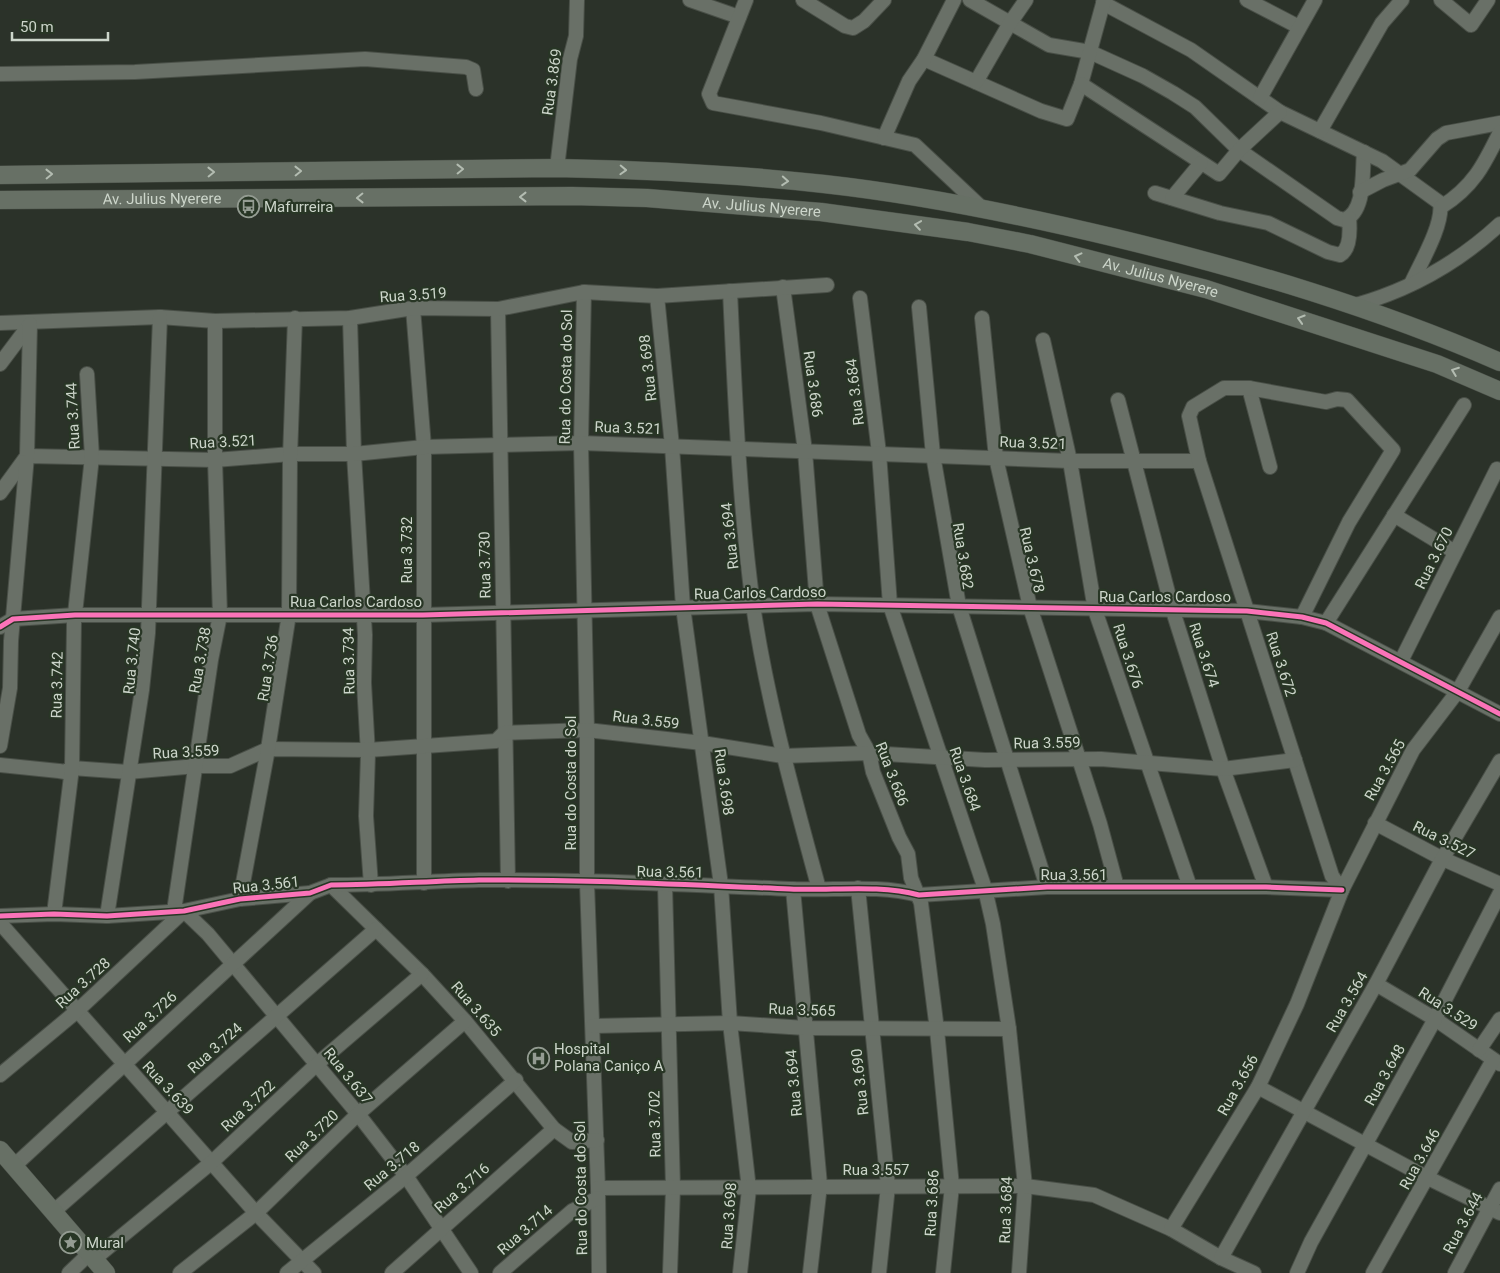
<svg xmlns="http://www.w3.org/2000/svg" width="1500" height="1273" viewBox="0 0 1500 1273" font-family="Roboto,sans-serif">
	<rect width="100%" height="100%" fill="#2b3229"/>
	<g fill="none" stroke-linecap="round" stroke-linejoin="round">
		<defs>
			<g id="minor">
				<polyline points="690,0 739,17"/>
				<polyline points="746,0 709,94 713,103 821,123 915,145 982,208"/>
				<polyline points="803,0 845,26 853,28 864,21 884,0"/>
				<path d="M970 0 1049 45 1090 52 1143 76 1173 93 1195 107 1239 150 1337 218 1344 220C1366 212 1362 172 1364 152"/>
				<polyline points="1247,0 1299,27"/>
				<polyline points="1441,0 1471,25 1488,0"/>
				<path d="M1103 3 1191 50 1280 112 1382 161 1440 203C1444 224 1420 264 1411 284"/>
				<polyline points="924,59 1041,111 1067,119 1081,84 1104,0"/>
				<polyline points="0,74 135,72 365,59 466,67 473,70 476,89"/>
				<polyline points="976,82 1010,23 1026,0"/>
				<polyline points="1081,84 1219,174 1239,150 1280,112"/>
				<polyline points="1260,98 1315,0"/>
				<polyline points="1320,131 1382,23 1402,0"/>
				<polyline points="884,138 909,81 924,59 954,0"/>
				<polyline points="557,168 570,59 576,36 577,0"/>
				<polyline points="1360,192 1383,180 1410,170 1437,139 1446,133 1500,123"/>
				<path d="M1155 193 1220 213 1268 223 1328 252 1340 255C1351 249 1350 229 1349 218"/>
				<polyline points="1172,198 1201,163"/>
				<path d="M1441 207C1473 187 1484 165 1500 132"/>
				<polyline points="783,287 805,451 817,604 859,735 869,753 873,772 899,837 908,854 911,878 921,903 937,1030 952,1186 943,1273"/>
				<path d="M730 291C735 396 739 501 753 605 767 701 794 796 819 889"/>
				<polyline points="584,292 581,443 587,730 587,883 598,1188 599,1273"/>
				<polyline points="657,296 672,446 683,607 721,885 730,1023 749,1189 740,1273"/>
				<polyline points="860,298 879,453 890,605 985,889 993,924 1009,1029 1025,1186 1019,1273"/>
				<path d="M1356 305C1409 290 1459 262 1500 224"/>
				<polyline points="919,307 933,455 959,606 1047,887"/>
				<polyline points="413,308 424,447 424,883"/>
				<polyline points="498,309 508,881"/>
				<polyline points="350,318 354,454 365,635 364,683 368,754 366,816 371,885"/>
				<polyline points="982,318 996,458 1030,607 1100,824 1117,887"/>
				<polyline points="0,323 160,317 215,321 350,318 413,308 498,309 584,292 657,296 827,285"/>
				<polyline points="1043,340 1070,461 1095,610 1190,887"/>
				<polyline points="0,364 30,324"/>
				<polyline points="1249,388 1270,467"/>
				<polyline points="1118,400 1172,608 1223,769 1266,887"/>
				<polyline points="0,493 27,456 215,460 291,454 354,454 424,447 581,443 1070,461 1199,461"/>
				<polyline points="1394,515 1455,552"/>
				<polyline points="1302,617 1349,522 1393,450 1347,400 1337,399 1326,402 1249,388 1224,388 1193,407 1189,416 1199,461 1332,876 1342,890"/>
				<polyline points="1326,623 1464,405"/>
				<polyline points="0,627 13,619 75,615 423,615 817,604 1247,611 1302,617 1326,623 1500,714"/>
				<polyline points="1401,661 1497,469"/>
				<polyline points="0,746 10,688 11,641 27,456 30,324"/>
				<polyline points="0,765 59,771 65,772 72,768 128,772 197,766 230,766 268,749 368,750 496,741 504,733 587,730 702,743 783,756 869,753 985,760 1101,759 1223,769 1295,760"/>
				<polyline points="1375,823 1443,859 1500,884"/>
				<polyline points="331,885 422,974 465,1021 554,1129 572,1142 597,1140"/>
				<polyline points="665,885 673,1188 670,1273"/>
				<polyline points="858,888 888,1186 879,1273"/>
				<polyline points="793,889 820,1185 810,1273"/>
				<polyline points="240,899 268,749 289,614 290,457 295,318"/>
				<polyline points="174,911 211,660 220,615 215,460 215,321"/>
				<polyline points="54,914 72,768 74,623 92,457 87,374"/>
				<path d="M0 916 54 914 107 916 184 911 240 899 310 893 331 885C381 885 430 881 479 880 582 879 687 885 790 889 833 891 877 884 919 895L1047 887H1266L1342 890"/>
				<polyline points="107,916 142,690 148,633 160,317"/>
				<polyline points="0,923 256,1213 314,1273"/>
				<polyline points="1376,984 1435,1019 1500,1064"/>
				<polyline points="593,1026 730,1023 805,1028 1009,1029"/>
				<polyline points="1479,1050 1500,1019"/>
				<polyline points="0,1075 77,1011 184,911 208,934 358,1114 406,1176 471,1273"/>
				<polyline points="1258,1087 1428,1178 1500,1213"/>
				<polyline points="14,1166 310,893"/>
				<polyline points="598,1188 1025,1186 1094,1195 1171,1229 1221,1258 1254,1273"/>
				<polyline points="53,1212 376,929"/>
				<polyline points="1171,1229 1258,1087 1297,1004 1342,890 1413,750 1458,691 1500,617"/>
				<polyline points="1221,1258 1376,984 1440,863 1500,761"/>
				<polyline points="94,1259 212,1162 317,1064 422,974"/>
				<polyline points="69,1273 90,1253"/>
				<polyline points="180,1273 256,1213 358,1114 465,1021"/>
				<polyline points="287,1273 406,1176 516,1080"/>
				<polyline points="392,1273 554,1129"/>
				<polyline points="500,1273 572,1211 598,1198"/>
				<polyline points="1297,1273 1311,1242 1435,1019 1500,893"/>
				<polyline points="1373,1273 1493,1060"/>
				<polyline points="1455,1273 1500,1189"/>
			</g>
			<g id="major">
				<path d="M0 175 557 168C646 170 736 174 824 184 923 195 1020 215 1116 238 1248 270 1376 308 1500 362"/>
				<path id="s1" d="M0 200 572 196 647 198 821 212 968 232 1030 244 1206 289 1437 364 1500 391"/>
				<polyline points="0,1150 106,1273"/>
			</g>
		</defs>
		<use href="#minor" stroke="#494f47" stroke-width="16"/>
		<use href="#major" stroke="#494f47" stroke-width="19"/>
		<use href="#minor" stroke="#697067" stroke-width="14"/>
		<use href="#major" stroke="#677065" stroke-width="18"/>
		<defs>
			<g id="cycleway">
				<polyline points="0,627 13,619 75,615 423,615 817,604 1247,611 1302,617 1326,623 1500,714"/>
				<path d="M0 916 54 914 107 916 184 911 240 899 310 893 331 885C381 885 430 881 479 880 582 879 687 885 790 889 833 891 877 884 919 895L1047 887H1266L1342 890"/>
			</g>
		</defs>
		<use href="#cycleway" stroke="#283625" stroke-width="8"/>
		<use href="#cycleway" stroke="#fb73b8" stroke-width="5"/>
	</g>
	<defs><path id="oneway-chevron" d="M-2-3.5L2.5 0L-2 3.5" fill="none" stroke-width="1.6" stroke-linecap="round" stroke-linejoin="round" transform="scale(1.25)"/></defs>
	<g stroke="#b3bcb1">
		<use href="#oneway-chevron" transform="translate(460 169) rotate(-1)"/>
		<use href="#oneway-chevron" transform="translate(623 170) rotate(2)"/>
		<use href="#oneway-chevron" transform="translate(298 171) rotate(-1)"/>
		<use href="#oneway-chevron" transform="translate(211 172) rotate(-1)"/>
		<use href="#oneway-chevron" transform="translate(49 174) rotate(-1)"/>
		<use href="#oneway-chevron" transform="translate(785 181) rotate(4)"/>
		<use href="#oneway-chevron" transform="translate(523 197) rotate(180)"/>
		<use href="#oneway-chevron" transform="translate(360 198) rotate(179)"/>
		<use href="#oneway-chevron" transform="translate(918 225) rotate(-172)"/>
		<use href="#oneway-chevron" transform="translate(1078 257) rotate(-166)"/>
		<use href="#oneway-chevron" transform="translate(1301 319) rotate(-163)"/>
		<use href="#oneway-chevron" transform="translate(1455 371) rotate(-159)"/>
	</g>
	<defs>
		<symbol id="bus-ring" viewBox="-11 -11 22 22"><circle r="9.5" fill="#283625" stroke="#949c92" stroke-width="1.5"/><path d="M-5-6H5V4H4V6H2V4H-2V6H-4V4H-5ZM-3.5-4V0h7V-4ZM-3.5 1.2v1.5H-2V1.2ZM2 1.2v1.5H3.5V1.2Z" fill="#949c92"/></symbol>
		<symbol id="hospital-ring" viewBox="-11 -11 22 22"><circle r="9.5" fill="#283625" stroke="#949c92" stroke-width="1.5"/><path d="M-5-5h3v3.5h4V-5h3V5h-3V1.5h-4V5h-3Z" fill="#949c92"/></symbol>
		<symbol id="sight-ring" viewBox="-11 -11 22 22"><circle r="9.5" fill="#283625" stroke="#949c92" stroke-width="1.5"/><path d="M0-6L1.8-2.2L6-1.7L2.9 1.2L3.7 5.4L0 3.3L-3.7 5.4L-2.9 1.2L-6-1.7L-1.8-2.2Z" fill="#949c92"/></symbol>
	</defs>
	<g fill-rule="evenodd">
		<use href="#bus-ring" x="236" y="194" width="25" height="25"/>
		<use href="#hospital-ring" x="526" y="1046" width="25" height="25"/>
		<use href="#sight-ring" x="58" y="1230" width="25" height="25"/>
	</g>
	<g text-anchor="middle" stroke-width="4.5" stroke-linejoin="round" paint-order="stroke">
		<g font-size="15" fill="#ccd5ca" stroke="#283625">
			<text transform="translate(552 82) rotate(-82)" y="5">Rua 3.869</text>
			<text dy="5" stroke="none"><textPath href="#s1" startOffset="162">Av. Julius Nyerere</textPath></text>
			<text dy="5" stroke="none"><textPath href="#s1" startOffset="762">Av. Julius Nyerere</textPath></text>
			<text dy="5" stroke="none"><textPath href="#s1" startOffset="1168">Av. Julius Nyerere</textPath></text>
			<text transform="translate(413 295) rotate(-4)" y="5">Rua 3.519</text>
			<text transform="translate(648 368) rotate(-96)" y="5">Rua 3.698</text>
			<text transform="translate(566 377) rotate(-89)" y="5">Rua do Costa do Sol</text>
			<text transform="translate(813 384) rotate(82)" y="5">Rua 3.686</text>
			<text transform="translate(855 392) rotate(-97)" y="5">Rua 3.684</text>
			<text transform="translate(73 416) rotate(-93)" y="5">Rua 3.744</text>
			<text transform="translate(628 428) rotate(2)" y="5">Rua 3.521</text>
			<text transform="translate(223 442) rotate(-3)" y="5">Rua 3.521</text>
			<text transform="translate(1033 443) rotate(2)" y="5">Rua 3.521</text>
			<text transform="translate(730 536) rotate(-96)" y="5">Rua 3.694</text>
			<text transform="translate(407 550) rotate(-90)" y="5">Rua 3.732</text>
			<text transform="translate(963 556) rotate(81)" y="5">Rua 3.682</text>
			<text transform="translate(1434 558) rotate(-64)" y="5">Rua 3.670</text>
			<text transform="translate(1032 560) rotate(77)" y="5">Rua 3.678</text>
			<text transform="translate(485 565) rotate(-91)" y="5">Rua 3.730</text>
			<text transform="translate(760 593) rotate(-1)" y="5">Rua Carlos Cardoso</text>
			<text x="1165" y="602">Rua Carlos Cardoso</text>
			<text x="356" y="607">Rua Carlos Cardoso</text>
			<text transform="translate(1204 655) rotate(72)" y="5">Rua 3.674</text>
			<text transform="translate(1128 656) rotate(72)" y="5">Rua 3.676</text>
			<text transform="translate(200 660) rotate(-80)" y="5">Rua 3.738</text>
			<text transform="translate(132 661) rotate(-84)" y="5">Rua 3.740</text>
			<text transform="translate(349 661) rotate(-91)" y="5">Rua 3.734</text>
			<text transform="translate(1281 664) rotate(72)" y="5">Rua 3.672</text>
			<text transform="translate(268 668) rotate(-81)" y="5">Rua 3.736</text>
			<text transform="translate(57 685) rotate(-89)" y="5">Rua 3.742</text>
			<text transform="translate(646 720) rotate(7)" y="5">Rua 3.559</text>
			<text transform="translate(1047 743) rotate(-1)" y="5">Rua 3.559</text>
			<text transform="translate(186 752) rotate(-3)" y="5">Rua 3.559</text>
			<text transform="translate(1385 770) rotate(-61)" y="5">Rua 3.565</text>
			<text transform="translate(892 774) rotate(69)" y="5">Rua 3.686</text>
			<text transform="translate(965 779) rotate(71)" y="5">Rua 3.684</text>
			<text transform="translate(724 782) rotate(82)" y="5">Rua 3.698</text>
			<text transform="translate(571 783) rotate(-90)" y="5">Rua do Costa do Sol</text>
			<text transform="translate(1444 840) rotate(26)" y="5">Rua 3.527</text>
			<text transform="translate(670 872) rotate(1)" y="5">Rua 3.561</text>
			<text x="1074" y="880">Rua 3.561</text>
			<text transform="translate(266 885) rotate(-6)" y="5">Rua 3.561</text>
			<text transform="translate(83 983) rotate(-42)" y="5">Rua 3.728</text>
			<text transform="translate(1347 1002) rotate(-60)" y="5">Rua 3.564</text>
			<text transform="translate(476 1009) rotate(49)" y="5">Rua 3.635</text>
			<text transform="translate(1448 1009) rotate(33)" y="5">Rua 3.529</text>
			<text transform="translate(802 1010) rotate(2)" y="5">Rua 3.565</text>
			<text transform="translate(150 1017) rotate(-43)" y="5">Rua 3.726</text>
			<text transform="translate(215 1048) rotate(-42)" y="5">Rua 3.724</text>
			<text transform="translate(1385 1075) rotate(-61)" y="5">Rua 3.648</text>
			<text transform="translate(348 1076) rotate(51)" y="5">Rua 3.637</text>
			<text transform="translate(860 1082) rotate(-96)" y="5">Rua 3.690</text>
			<text transform="translate(794 1083) rotate(-95)" y="5">Rua 3.694</text>
			<text transform="translate(1238 1085) rotate(-61)" y="5">Rua 3.656</text>
			<text transform="translate(168 1088) rotate(47)" y="5">Rua 3.639</text>
			<text transform="translate(248 1106) rotate(-43)" y="5">Rua 3.722</text>
			<text transform="translate(655 1124) rotate(-91)" y="5">Rua 3.702</text>
			<text transform="translate(312 1136) rotate(-44)" y="5">Rua 3.720</text>
			<text transform="translate(1420 1159) rotate(-61)" y="5">Rua 3.646</text>
			<text transform="translate(392 1166) rotate(-40)" y="5">Rua 3.718</text>
			<text x="876" y="1175">Rua 3.557</text>
			<text transform="translate(462 1188) rotate(-41)" y="5">Rua 3.716</text>
			<text transform="translate(581 1188) rotate(-91)" y="5">Rua do Costa do Sol</text>
			<text transform="translate(932 1203) rotate(-87)" y="5">Rua 3.686</text>
			<text transform="translate(1006 1210) rotate(-88)" y="5">Rua 3.684</text>
			<text transform="translate(729 1216) rotate(-86)" y="5">Rua 3.698</text>
			<text transform="translate(1463 1223) rotate(-62)" y="5">Rua 3.644</text>
			<text transform="translate(525 1230) rotate(-41)" y="5">Rua 3.714</text>
		</g>
		<g font-size="15" fill="#ccd5ca" stroke="#283625" text-anchor="start">
			<text x="264" y="212">Mafurreira</text>
			<text x="554" y="1054">Hospital<tspan x="554" dy="17">Polana Caniço A</tspan></text>
			<text x="86" y="1248">Mural</text>
		</g>
	</g>
	<path d="M12 32v8h96v-8" fill="none" stroke="#ccd5ca" stroke-width="2.5"/>
	<text x="20" y="32" font-size="15" fill="#ccd5ca" stroke="#283625" stroke-width="4" paint-order="stroke">50 m</text>
</svg>
